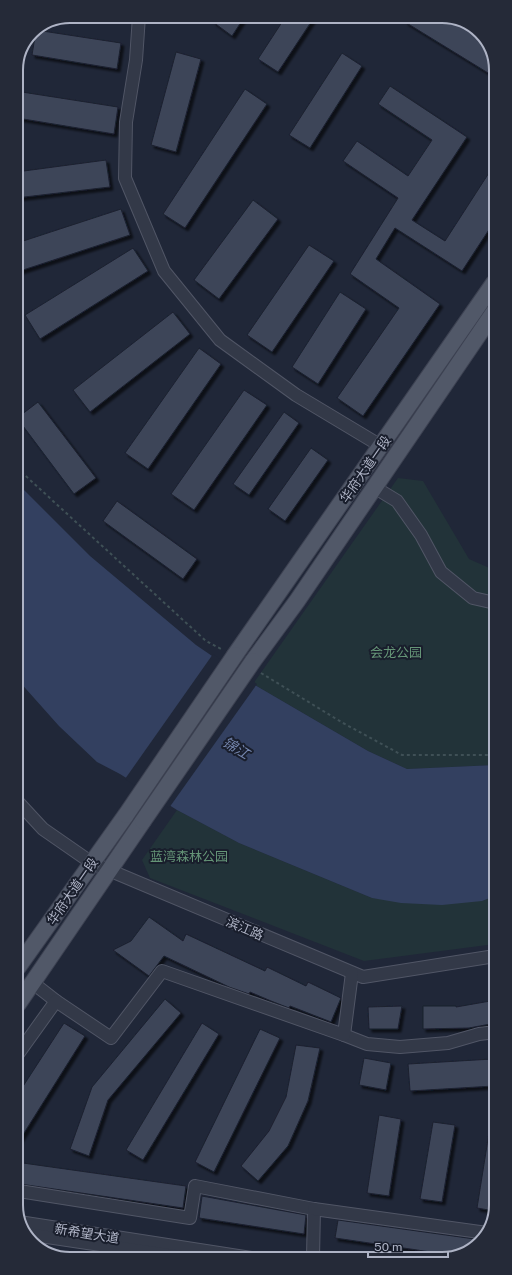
<svg xmlns="http://www.w3.org/2000/svg" width="512" height="1275" viewBox="0 0 512 1275" font-family="'Public Sans','Noto Sans SC',sans-serif">
	<defs>
		<filter id="shadow"><feDropShadow dx="3" dy="3" stdDeviation="1" flood-color="#0009"/></filter>
	</defs>
	<rect width="100%" height="100%" fill="#202738"/>
	<g fill="#223339">
		<polygon points="398,478 423,481 469,559 494,570 495,765 407,769 368,751 253,684"/>
		<polygon points="177,810 239,843 372,898 482,901 495,896 495,944 364,961 150,878 142,860"/>
	</g>
	<polygon fill="#334060" points="17,483 90,556 196,645 253,684 368,751 407,769 495,765 495,896 482,901 442,905 401,903 372,898 239,843 177,810 120,774 97,762 59,726 18,680"/>
	<polygon fill="#202738" points="213,654 257,684 169,808 125,779"/>
	<g fill="#3c4458" stroke="#1b202f" filter="url(#shadow)">
		<polygon points="217,16 245,16 232,36 213,22"/>
		<polygon points="286,16 315,16 278,72 258,59"/>
		<polygon points="409,16 446,16 460,21 480,34 493,53 493,76 405,22"/>
		<polygon points="36,30 121,43 117,69 32,55"/>
		<polygon points="176,52 201,59 176,152 151,145"/>
		<polygon points="342,53 362,66 310,148 289,135"/>
		<polygon points="390,86 467,137 412,220 445,241 494,165 494,222 462,271 395,228 376,259 440,304 363,416 337,398 399,308 350,274 398,198 343,161 357,141 408,176 432,140 378,104"/>
		<polygon points="245,89 267,104 185,228 163,214"/>
		<polygon points="22,92 118,107 114,134 17,118"/>
		<polygon points="106,160 110,187 16,198 16,172"/>
		<polygon points="253,200 278,219 219,299 194,280"/>
		<polygon points="121,209 130,235 17,272 17,243"/>
		<polygon points="309,245 334,261 272,352 247,335"/>
		<polygon points="133,248 148,271 40,339 25,315"/>
		<polygon points="340,292 366,309 318,384 292,367"/>
		<polygon points="173,312 190,334 90,412 73,390"/>
		<polygon points="199,348 221,364 148,469 125,453"/>
		<polygon points="244,390 267,405 194,510 171,494"/>
		<polygon points="38,402 96,478 74,494 17,418"/>
		<polygon points="284,412 299,423 249,495 233,484"/>
		<polygon points="311,448 328,460 285,521 268,509"/>
		<polygon points="117,501 197,559 183,579 103,521"/>
		<polygon points="149,917 183,941 186,934 265,971 267,967 306,986 308,982 341,998 331,1022 290,1006 289,1008 271,1001 250,992 249,994 229,987 164,956 149,976 113,950 131,941"/>
		<polygon points="165,999 181,1013 108,1100 89,1156 70,1149 92,1087"/>
		<polygon points="496,1000 496,1023 469,1028 423,1029 423,1006 456,1006 456,1007"/>
		<polygon points="402,1006 398,1029 369,1029 368,1007"/>
		<polygon points="64,1023 85,1036 19,1141 18,1094"/>
		<polygon points="202,1023 219,1034 143,1160 126,1150"/>
		<polygon points="260,1029 280,1038 214,1172 195,1162"/>
		<polygon points="296,1045 320,1048 308,1101 288,1146 258,1181 241,1166 269,1131 286,1097"/>
		<polygon points="364,1058 391,1063 386,1090 359,1085"/>
		<polygon points="492,1059 494,1086 410,1091 408,1064"/>
		<polygon points="379,1115 401,1119 389,1196 367,1193"/>
		<polygon points="491,1120 496,1120 496,1206 494,1211 477,1208"/>
		<polygon points="433,1122 455,1125 442,1202 420,1199"/>
		<polygon points="23,1163 186,1186 183,1208 20,1184"/>
		<polygon points="202,1196 306,1215 304,1234 199,1218"/>
		<polygon points="338,1220 482,1240 458,1256 335,1238"/>
	</g>
	<g fill="none" stroke-linecap="round" stroke-linejoin="round">
		<defs>
			<g id="minor">
				<polyline points="139,16 136,60 126,122 125,178 164,271 220,340 296,395 381,446"/>
				<polyline points="374,487 397,501 421,535 441,572 473,598 495,603"/>
				<polyline points="18,802 43,829 92,863 363,977 495,956"/>
				<polyline points="33,983 56,1001"/>
				<polyline points="344,1035 367,1044 400,1047 448,1043 479,1034 496,1032"/>
				<polyline points="18,1054 56,1001 111,1038 162,971 344,1035 352,973"/>
				<polyline points="19,1191 190,1218 195,1186 314,1209 313,1257"/>
				<polyline points="314,1209 487,1233"/>
				<polyline points="19,1222 251,1258"/>
				<polyline points="27,1234 188,1258"/>
			</g>
			<g id="major">
				<polyline points="235,655 494,283"/>
				<polyline points="253,661 297,601 494,312"/>
				<polyline points="18,967 126,815"/>
				<polyline points="18,1004 143,821"/>
			</g>
		</defs>
		<use href="#minor" stroke="#515666" stroke-width="14"/>
		<use href="#major" stroke="#3d4252" stroke-width="18"/>
		<g stroke="#3f5056" stroke-width="2" stroke-dasharray="3 3" stroke-linecap="butt">
			<polyline points="17,468 206,641 223,650"/>
			<polyline points="261,673 343,723 402,755 495,755"/>
		</g>
		<use href="#minor" stroke="#333948" stroke-width="12"/>
		<use href="#major" stroke="#515868" stroke-width="16"/>
		<defs>
			<g id="major-bridge">
				<polyline points="126,815 235,655"/>
				<polyline points="143,821 253,661"/>
			</g>
		</defs>
		<use href="#major-bridge" stroke="#3d4252" stroke-width="18" stroke-linecap="butt"/>
		<use href="#major-bridge" stroke="#515868" stroke-width="16"/>
	</g>
	<g text-anchor="middle" stroke-width="4" stroke-linejoin="round" paint-order="stroke">
		<g font-size="13" fill="#aeb3c5" stroke="#191e2c">
			<text transform="translate(365 469) rotate(-55)" y="5">华府大道一段</text>
			<text transform="translate(72 891) rotate(-55)" y="5">华府大道一段</text>
			<text transform="translate(245 928) rotate(23)" y="5">滨江路</text>
			<text transform="translate(87 1233) rotate(9)" y="5">新希望大道</text>
		</g>
		<g font-size="13" fill="#659577" stroke="#191e2c">
			<text x="396" y="657">会龙公园</text>
			<text x="189" y="861">蓝湾森林公园</text>
		</g>
		<g font-size="14" font-style="italic" fill="#7586ae" stroke="#191e2c">
			<text transform="translate(236 748) rotate(31)" y="5">锦江</text>
		</g>
	</g>
	<path d="M0 0H512V1275H0ZM70 23H442A47 47 0 0 1 489 70V1205A47 47 0 0 1 442 1252H70A47 47 0 0 1 23 1205V70A47 47 0 0 1 70 23Z" fill="#252a38" fill-rule="evenodd"/>
	<path fill="none" stroke="#aeb3c5" stroke-width="2" d="M70 23H442A47 47 0 0 1 489 70V1205A47 47 0 0 1 442 1252H70A47 47 0 0 1 23 1205V70A47 47 0 0 1 70 23Z"/>
	<path d="M368 1251v6h80v-6" fill="none" stroke="#aeb3c5" stroke-width="2"/>
	<text x="374" y="1251" font-size="12" fill="#aeb3c5" stroke="#191e2c" stroke-width="3" paint-order="stroke">50 m</text>
</svg>
